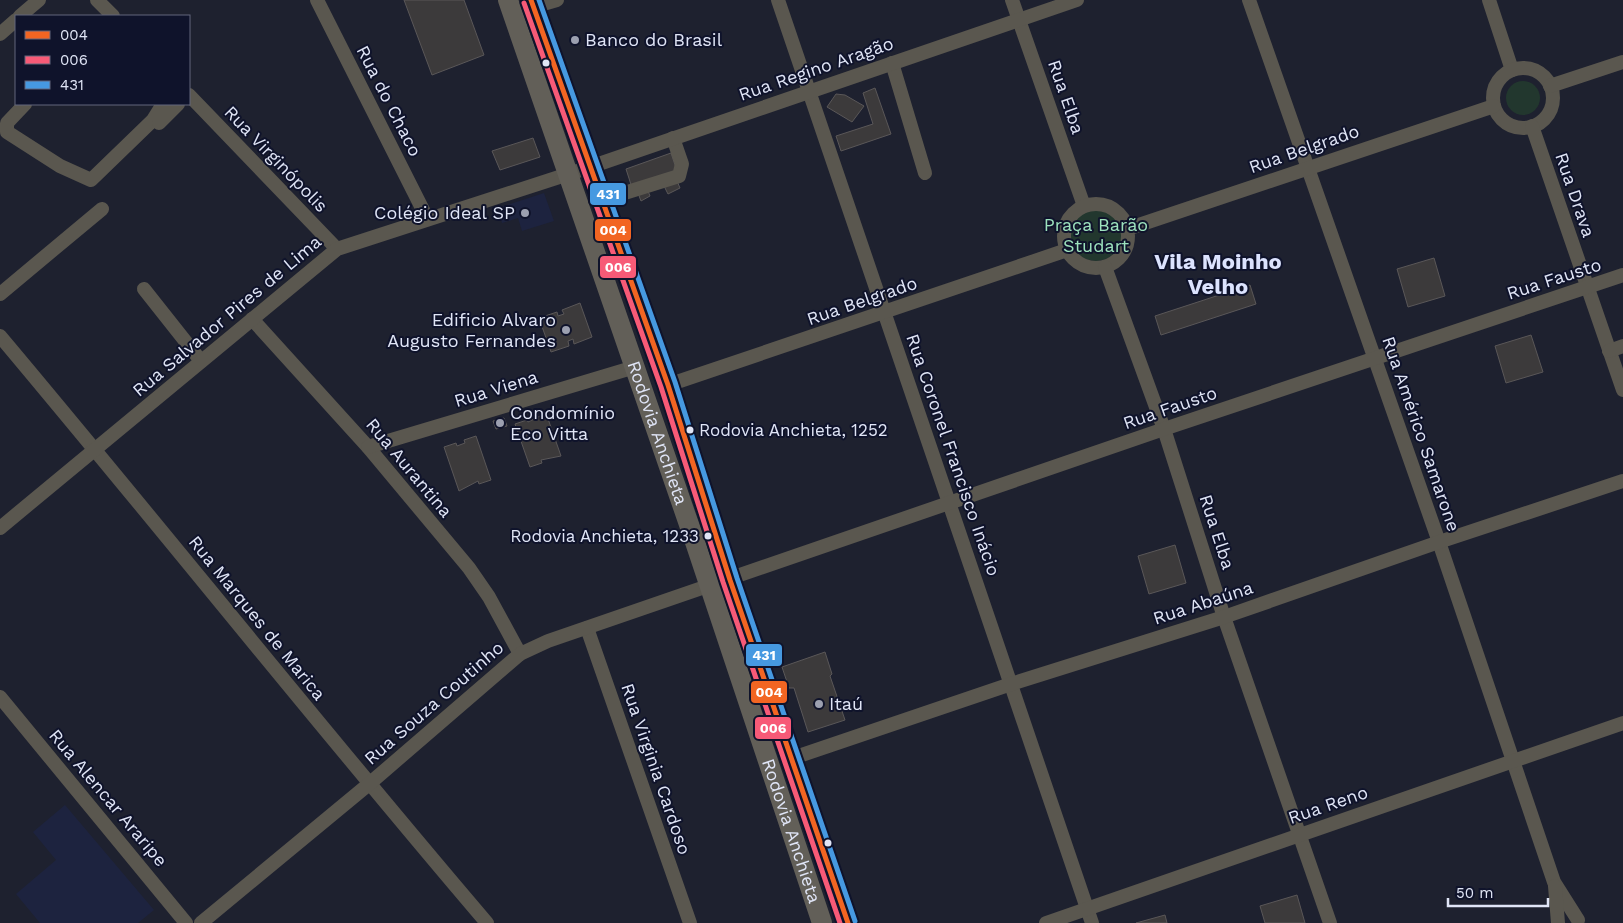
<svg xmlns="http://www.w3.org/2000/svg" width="1623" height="923" viewBox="0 0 1623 923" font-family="'Work Sans',sans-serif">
	<rect width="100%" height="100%" fill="#1e212f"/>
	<g fill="#1d233f">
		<polygon points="544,193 554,221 522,231 518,218 502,223 498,208"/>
		<polygon points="65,805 154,910 138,923 40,923 16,894 56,860 33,832"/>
	</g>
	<g fill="#22372e">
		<circle cx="1523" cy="98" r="17"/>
		<circle cx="1096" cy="235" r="26"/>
	</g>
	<g fill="#3c3a3b" stroke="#5a5758">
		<polygon points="404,0 464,0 484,55 432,75"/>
		<polygon points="875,88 891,134 841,151 836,136 873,124 863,93"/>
		<polygon points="836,94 845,95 864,106 852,122 827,107"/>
		<polygon points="533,138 540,157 500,170 492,151"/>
		<polygon points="671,153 680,180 677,181 680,188 668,194 664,186 648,191 650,196 641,201 638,193 634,194 626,169"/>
		<polygon points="1434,258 1445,296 1408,307 1397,269"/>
		<polygon points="1250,285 1256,304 1161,335 1155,316"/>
		<polygon points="580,303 592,337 574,344 573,339 568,341 569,346 551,352 539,318 557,312 558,316 564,314 562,310"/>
		<polygon points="1531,335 1543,372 1506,383 1495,346"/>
		<polygon points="546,413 561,456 541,460 542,463 530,467 515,424 527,420 528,422"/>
		<polygon points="504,418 507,426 496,429 493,421"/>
		<polygon points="476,436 491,480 479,484 478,481 459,491 444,447 456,443 457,446 465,443 464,440"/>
		<polygon points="1175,545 1186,583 1149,594 1138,556"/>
		<polygon points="825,652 832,674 830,676 845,720 808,732 794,688 789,688 782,667"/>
		<polygon points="1297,895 1305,923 1265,923 1260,906"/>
		<polygon points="1165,915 1167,923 1136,923"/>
	</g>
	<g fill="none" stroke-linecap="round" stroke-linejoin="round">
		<g stroke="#5a574f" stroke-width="14">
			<polyline points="97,0 113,16"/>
			<polyline points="317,0 427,218"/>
			<polyline points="778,0 1092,923"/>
			<polyline points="1012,0 1084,206"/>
			<polyline points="1249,0 1439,542 1554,882 1578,920"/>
			<polyline points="1489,0 1512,70"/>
			<polyline points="533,7 557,0"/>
			<polyline points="20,16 39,0"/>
			<polyline points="0,34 16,20"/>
			<polyline points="892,63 925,173"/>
			<circle cx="1523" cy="98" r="30"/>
			<polyline points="1550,86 1623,62"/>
			<polyline points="189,95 337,249"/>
			<polyline points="25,104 7,123 7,132 60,166 91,180 153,120 163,104"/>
			<polyline points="159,123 178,104"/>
			<polyline points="1532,126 1623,390"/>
			<polyline points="602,200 679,176 682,164 673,138"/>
			<circle cx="1096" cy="236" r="32"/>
			<polyline points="1127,229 1494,106"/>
			<polyline points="1105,267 1164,429 1224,617 1330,923"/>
			<polyline points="144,289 201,361"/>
			<polyline points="0,294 102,209"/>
			<polyline points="252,319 368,447 469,568 489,597 520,654"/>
			<path d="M0 336C164 531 322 730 487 923"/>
			<polyline points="1609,351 1623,346"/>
			<polyline points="668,385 1067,250"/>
			<polyline points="368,447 635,367"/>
			<polyline points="0,528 337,249 590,167 1077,0"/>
			<polyline points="587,628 690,923"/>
			<polyline points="0,697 186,923"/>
			<polyline points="793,758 1011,684 1224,617 1439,542 1623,481"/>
			<polyline points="1555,886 1558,923"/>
			<polyline points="201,923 369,784 520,654 548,641 1164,429 1623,275"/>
			<polyline points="1046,923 1623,723"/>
		</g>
		<g stroke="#625f58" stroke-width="20">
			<path id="s1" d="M508 0 694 539 822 923"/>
			<polyline points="531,0 668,385 730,580 848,923"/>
		</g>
		<defs>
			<polyline id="bus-1" points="531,0 668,385 730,580 848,923"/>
			<polyline id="bus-2" points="524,3 661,387 723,582 840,923"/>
			<polyline id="bus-3" points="539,0 675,382 737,578 855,921"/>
		</defs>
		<use href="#bus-1" stroke="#0f132b" stroke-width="9"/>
		<use href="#bus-2" stroke="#0f132b" stroke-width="9"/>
		<use href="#bus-3" stroke="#0f132b" stroke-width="9"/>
		<use href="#bus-1" stroke="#f26522" stroke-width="5"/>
		<use href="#bus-2" stroke="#f75a77" stroke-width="5"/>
		<use href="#bus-3" stroke="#4699e1" stroke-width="5"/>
	</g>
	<g fill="#9ca0b0" stroke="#0f132b" stroke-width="2">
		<circle cx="575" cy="40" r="5"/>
		<circle cx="525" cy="213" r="5"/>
		<circle cx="566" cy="330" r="5"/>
		<circle cx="500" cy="423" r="5"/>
		<circle cx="819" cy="704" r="5"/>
	</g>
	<g fill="#e0e5f6" stroke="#0f132b" stroke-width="2">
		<circle cx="546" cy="63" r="4.5"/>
		<circle cx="690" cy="430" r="4.5"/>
		<circle cx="708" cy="536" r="4.5"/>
		<circle cx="828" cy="843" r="4.5"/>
	</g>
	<g text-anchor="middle" stroke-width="4" stroke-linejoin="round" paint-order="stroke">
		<g font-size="17" fill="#e0e5f6" stroke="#0f132b" text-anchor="start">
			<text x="699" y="436">Rodovia Anchieta, 1252</text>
			<text x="699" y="542" text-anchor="end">Rodovia Anchieta, 1233</text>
		</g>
		<g font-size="18" fill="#e0e5f6" stroke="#0f132b" text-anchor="start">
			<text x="585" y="46">Banco do Brasil</text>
			<text x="515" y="219" text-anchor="end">Colégio Ideal SP</text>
			<text x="556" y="326" text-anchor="end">Edificio Alvaro<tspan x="556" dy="21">Augusto Fernandes</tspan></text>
			<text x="510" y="419">Condomínio<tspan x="510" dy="21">Eco Vitta</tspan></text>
			<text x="829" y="710">Itaú</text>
		</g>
		<g font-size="18" fill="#e0e5f6" stroke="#0f132b">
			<text transform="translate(816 69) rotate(-19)" y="6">Rua Regino Aragão</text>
			<text transform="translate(1066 97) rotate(71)" y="6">Rua Elba</text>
			<text transform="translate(389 101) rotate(63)" y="6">Rua do Chaco</text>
			<text transform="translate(1304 149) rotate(-19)" y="6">Rua Belgrado</text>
			<text transform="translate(276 159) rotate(46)" y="6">Rua Virginópolis</text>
			<text transform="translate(1575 195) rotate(71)" y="6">Rua Drava</text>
			<text transform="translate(1554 279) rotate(-18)" y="6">Rua Fausto</text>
			<text transform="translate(862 301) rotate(-19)" y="6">Rua Belgrado</text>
			<text transform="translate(227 316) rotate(-40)" y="6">Rua Salvador Pires de Lima</text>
			<text transform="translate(496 389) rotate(-17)" y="6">Rua Viena</text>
			<text transform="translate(1170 408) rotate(-19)" y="6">Rua Fausto</text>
			<text dy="6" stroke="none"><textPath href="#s1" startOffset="458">Rodovia Anchieta</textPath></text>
			<text transform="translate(1421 434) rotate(71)" y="6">Rua Américo Samarone</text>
			<text transform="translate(953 455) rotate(71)" y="6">Rua Coronel Francisco Inácio</text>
			<text transform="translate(409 468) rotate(50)" y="6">Rua Aurantina</text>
			<text transform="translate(1217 532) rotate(72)" y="6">Rua Elba</text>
			<text transform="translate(1203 603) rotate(-18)" y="6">Rua Abaúna</text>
			<text transform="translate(257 618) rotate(51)" y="6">Rua Marques de Marica</text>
			<text transform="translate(434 703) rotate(-41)" y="6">Rua Souza Coutinho</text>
			<text transform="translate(656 769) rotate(71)" y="6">Rua Virginia Cardoso</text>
			<text transform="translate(108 798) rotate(50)" y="6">Rua Alencar Araripe</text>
			<text transform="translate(1328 805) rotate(-19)" y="6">Rua Reno</text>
			<text dy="6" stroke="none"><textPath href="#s1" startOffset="878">Rodovia Anchieta</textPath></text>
		</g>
		<g font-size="18" fill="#9de2bd" stroke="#0f132b">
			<text x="1096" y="231">Praça Barão<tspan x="1096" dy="21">Studart</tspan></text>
		</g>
		<g font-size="22" font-weight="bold" fill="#dce3fe" stroke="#0f132b">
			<text x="1218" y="269">Vila Moinho<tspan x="1218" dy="25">Velho</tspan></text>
		</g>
	</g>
	<g stroke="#0f132b" stroke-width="2">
		<rect x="589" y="182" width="38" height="24" rx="5" fill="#4699e1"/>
		<rect x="594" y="218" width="38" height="24" rx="5" fill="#f26522"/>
		<rect x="599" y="255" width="38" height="24" rx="5" fill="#f75a77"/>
		<rect x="745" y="643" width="38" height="24" rx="5" fill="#4699e1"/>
		<rect x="750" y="680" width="38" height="24" rx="5" fill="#f26522"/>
		<rect x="754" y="716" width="38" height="24" rx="5" fill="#f75a77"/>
	</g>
	<g font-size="14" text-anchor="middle" font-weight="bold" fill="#fff">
		<text x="608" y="199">431</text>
		<text x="613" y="235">004</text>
		<text x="618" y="272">006</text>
		<text x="764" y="660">431</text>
		<text x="769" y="697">004</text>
		<text x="773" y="733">006</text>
	</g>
	<rect x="15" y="15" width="175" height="90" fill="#0f132b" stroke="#63677c"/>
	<rect x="25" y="31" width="25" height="8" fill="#f26522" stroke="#63677c"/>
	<text x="60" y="40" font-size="15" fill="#e0e5f6">004</text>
	<rect x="25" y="56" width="25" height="8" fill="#f75a77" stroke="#63677c"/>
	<text x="60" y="65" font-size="15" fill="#e0e5f6">006</text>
	<rect x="25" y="81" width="25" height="8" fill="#4699e1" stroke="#63677c"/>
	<text x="60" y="90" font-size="15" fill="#e0e5f6">431</text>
	<path d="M1448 898v8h100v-8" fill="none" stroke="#e0e5f6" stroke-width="2.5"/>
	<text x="1456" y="898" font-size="15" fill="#e0e5f6" stroke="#0f132b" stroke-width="4" paint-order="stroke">50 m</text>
</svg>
